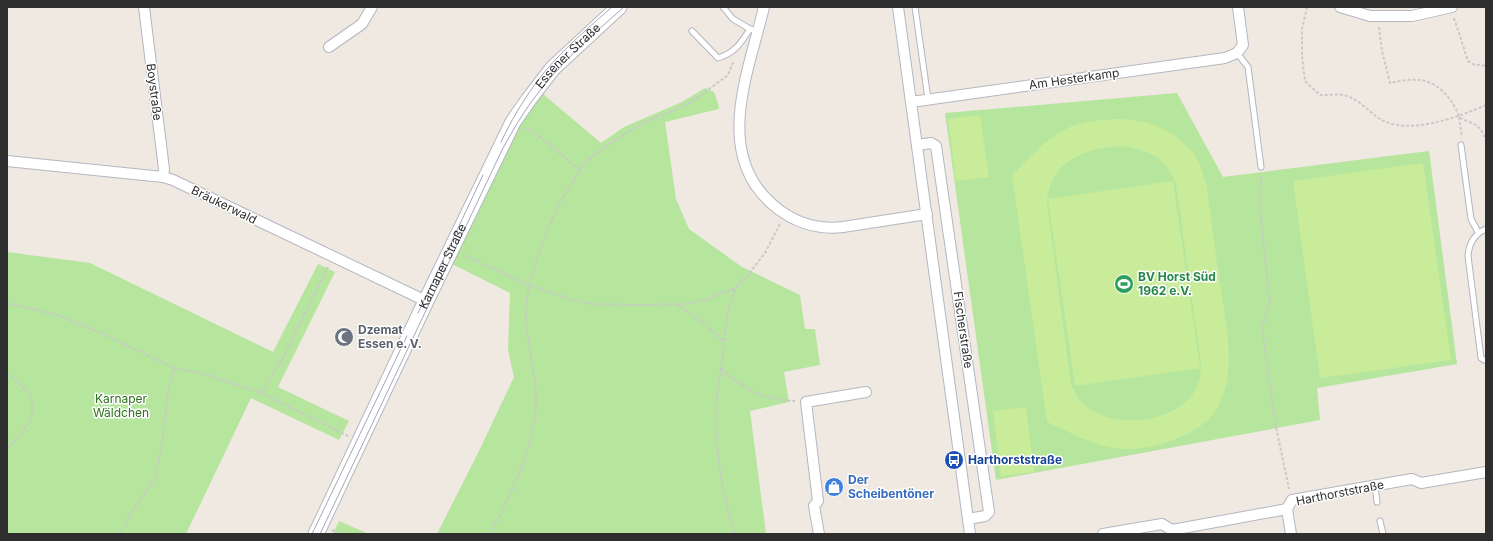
<svg xmlns="http://www.w3.org/2000/svg" width="1493" height="541" viewBox="0 0 1493 541" font-family="Inter,sans-serif">
	<rect width="100%" height="100%" fill="#efe9e1"/>
	<g fill="#b6e59e">
		<polygon points="705,88 714,92 718,103 719,109 665,122 676,199 689,229 742,267 800,295 805,329 815,329 820,365 784,372 789,402 750,411 766,534 437,534 480,449 514,377 508,350 510,293 446,261 537,89 601,143 624,127 682,102"/>
		<polygon points="1177,93 1223,177 1429,151 1457,364 1317,388 1320,420 996,480 945,113"/>
		<polygon points="7,252 90,263 273,352 318,264 335,272 278,387 349,421 339,440 251,398 186,534 7,534"/>
		<polygon points="339,521 369,534 333,534"/>
	</g>
	<g fill="#c9ec9a" fill-rule="evenodd">
		<polygon points="980,115 989,177 956,181 948,119"/>
		<path d="M1117 119C1145 120 1164 125 1184 144 1187 147 1191 150 1193 153 1200 162 1204 176 1207 187 1211 219 1215 251 1220 283 1225 321 1237 366 1220 403 1212 420 1197 430 1180 437 1161 446 1136 451 1115 448 1092 445 1069 432 1047 422L1012 175C1029 159 1045 139 1066 129 1081 121 1100 120 1117 119ZM1122 146C1149 150 1166 157 1176 184L1201 363C1201 372 1200 381 1196 389 1178 422 1120 429 1091 410 1081 404 1075 394 1071 384L1047 203C1049 161 1085 148 1122 146Z"/>
		<polygon points="1423,163 1451,360 1320,378 1293,181"/>
		<polygon points="1173,181 1200,368 1075,386 1048,199"/>
		<polygon points="1026,407 1034,472 1001,476 993,411"/>
	</g>
	<g fill="none" stroke-linecap="round" stroke-linejoin="round">
		<defs>
			<g id="service">
				<polyline points="723,7 733,19 750,29"/>
				<polyline points="915,7 928,99"/>
				<path d="M692 31 718 58C735 53 741 43 750 29L757 31"/>
				<polyline points="1237,53 1248,67 1261,167"/>
				<polyline points="1461,145 1471,219 1478,232"/>
				<path d="M1486 229C1474 234 1469 243 1468 256L1481 358 1484 360H1486"/>
				<polyline points="1375,485 1377,502"/>
				<polyline points="1380,521 1383,534"/>
			</g>
			<g id="minor">
				<polyline points="144,7 164,169 163,177"/>
				<path d="M764 7C749 71 713 152 772 204 792 222 817 230 843 227L927 214"/>
				<polyline points="898,7 970,534"/>
				<polyline points="1340,7 1370,16 1412,16 1452,7"/>
				<polyline points="329,47 362,24 372,7"/>
				<polyline points="911,102 1225,58 1237,53 1243,45 1238,7"/>
				<polyline points="917,145 931,143 936,146 989,512 985,516 968,519"/>
				<polyline points="7,161 163,177 173,180 426,301"/>
				<polyline points="1287,509 1292,500 1412,479 1421,483 1486,472"/>
				<polyline points="1287,509 1291,534"/>
				<polyline points="819,534 814,506 818,501 806,402 866,392"/>
				<polyline points="1103,534 1162,524 1172,530 1287,509"/>
			</g>
			<g id="secondary">
				<path id="s1" d="M316 534 426 301 513 122 529 99 553 68 619 7"/>
			</g>
		</defs>
		<use href="#service" stroke="#b4b7c1" stroke-width="7"/>
		<use href="#minor" stroke="#b4b7c1" stroke-width="12"/>
		<use href="#secondary" stroke="#b4b7c1" stroke-width="17"/>
		<g stroke="#c9c9c9" stroke-width="2" stroke-dasharray="3 2" stroke-linecap="butt">
			<path d="M1307 7 1302 29V56L1305 81 1320 95C1327 95 1335 94 1342 95 1357 97 1368 111 1380 119 1409 136 1458 117 1486 105"/>
			<polyline points="1454,18 1468,61 1472,64 1486,66"/>
			<path d="M1379 27 1382 51 1390 83C1399 81 1409 79 1419 80 1437 81 1454 100 1459 117 1474 126 1479 121 1486 141"/>
			<polyline points="1459,117 1462,137"/>
			<polyline points="526,128 533,131 580,170"/>
			<polyline points="1261,176 1260,211 1270,303 1262,326 1275,422 1289,489"/>
			<polyline points="463,255 529,285 570,299 591,304 639,305 687,304 708,299 735,288 748,275 765,253 781,222"/>
			<path d="M735 289C729 306 725 322 724 340 723 347 723 354 722 361 721 373 718 383 717 395 713 442 721 489 735 534"/>
			<polyline points="7,303 57,315 106,335 174,368 208,375 261,393 348,436"/>
			<polyline points="677,305 704,323 723,341"/>
			<path d="M721 369C745 389 763 400 795 401"/>
			<path d="M7 374C12 378 19 383 24 388 44 411 25 431 7 448"/>
			<polyline points="261,393 279,365 329,265"/>
			<polyline points="332,530 340,534"/>
			<polyline points="120,534 132,512 151,485 156,473 163,439 167,396 174,368"/>
			<polyline points="488,534 499,517 512,489 525,459 531,438 536,411 536,390 526,324 526,304 529,285 539,252 557,208 584,164 601,149 643,123 690,103 728,75 734,60"/>
		</g>
		<use href="#service" stroke="#fff" stroke-width="5"/>
		<use href="#minor" stroke="#fff" stroke-width="10"/>
		<use href="#secondary" stroke="#fff" stroke-width="15"/>
		<g stroke="#a3a6b8" stroke-width="1">
			<path d="M501 142C511 121 522 102 536 83 557 54 585 31 612 7"/>
			<polyline points="418,313 483,175"/>
			<polyline points="312,534 407,336"/>
			<path d="M320 534 503 148C512 132 521 116 532 101 558 65 591 36 624 7"/>
		</g>
	</g>
	<defs>
		<symbol id="stadium-disc" viewBox="-11 -11 22 22"><circle r="9.5" fill="#2e9e5b" stroke="#fff"/><path d="M0-5a6.5 5 0 1 0 0 10a6.5 5 0 1 0 0-10ZM-3.5-1.8h7v3.6h-7Z" fill="#fff"/></symbol>
		<symbol id="mosque-disc" viewBox="-11 -11 22 22"><circle r="9.5" fill="#6b7280" stroke="#fff"/><path d="M3.5-4.9A6 6 0 1 0 3.5 4.9A5 5 0 1 1 3.5-4.9Z" fill="#fff"/></symbol>
		<symbol id="bus-disc" viewBox="-11 -11 22 22"><circle r="9.5" fill="#1a4fb4" stroke="#fff"/><path d="M-5-6H5V4H4V6H2V4H-2V6H-4V4H-5ZM-3.5-4V0h7V-4ZM-3.5 1.2v1.5H-2V1.2ZM2 1.2v1.5H3.5V1.2Z" fill="#fff"/></symbol>
		<symbol id="shop-disc" viewBox="-11 -11 22 22"><circle r="9.5" fill="#3f7fe0" stroke="#fff"/><path d="M-5-2.5h2.3a2.7 3.5 0 0 1 5.4 0H5L5.5 6h-11ZM-1.5-2.5h3a1.5 2.3 0 0 0-3 0Z" fill="#fff"/></symbol>
	</defs>
	<g fill-rule="evenodd">
		<use href="#stadium-disc" x="1113" y="273" width="22" height="22"/>
		<use href="#mosque-disc" x="333" y="326" width="22" height="22"/>
		<use href="#bus-disc" x="943" y="449" width="22" height="22"/>
		<use href="#shop-disc" x="823" y="476" width="22" height="22"/>
	</g>
	<g text-anchor="middle" stroke-width="3" stroke-linejoin="round" paint-order="stroke">
		<g font-size="12" fill="#2e2e2e" stroke="#fff">
			<text dy="4" stroke="none"><textPath href="#s1" startOffset="543">Essener Straße</textPath></text>
			<text transform="translate(1074 79) rotate(-8)" y="4">Am Hesterkamp</text>
			<text transform="translate(154 92) rotate(83)" y="4">Boystraße</text>
			<text transform="translate(224 205) rotate(26)" y="4">Bräukerwald</text>
			<text dy="4" stroke="none"><textPath href="#s1" startOffset="296">Karnaper Straße</textPath></text>
			<text transform="translate(963 330) rotate(82)" y="4">Fischerstraße</text>
			<text transform="translate(1340 493) rotate(-11)" y="4">Harthorststraße</text>
		</g>
		<g font-size="12" font-weight="bold" fill="#27864d" stroke="#fff" text-anchor="start">
			<text x="1138" y="281">BV Horst Süd<tspan x="1138" dy="14">1962 e.V.</tspan></text>
		</g>
		<g font-size="12" font-weight="bold" fill="#5b616d" stroke="#fff" text-anchor="start">
			<text x="358" y="334">Dzemat<tspan x="358" dy="14">Essen e. V.</tspan></text>
		</g>
		<g font-size="12" fill="#2c6e1b" stroke="#fff">
			<text x="121" y="403">Karnaper<tspan x="121" dy="14">Wäldchen</tspan></text>
		</g>
		<g font-size="12" font-weight="bold" fill="#164399" stroke="#fff" text-anchor="start">
			<text x="968" y="464">Harthorststraße</text>
		</g>
		<g font-size="12" font-weight="bold" fill="#366cbe" stroke="#fff" text-anchor="start">
			<text x="848" y="484">Der<tspan x="848" dy="14">Scheibentöner</tspan></text>
		</g>
	</g>
	<rect width="1493" height="541" fill="none" stroke="#2e2e2e" stroke-width="16"/>
</svg>
